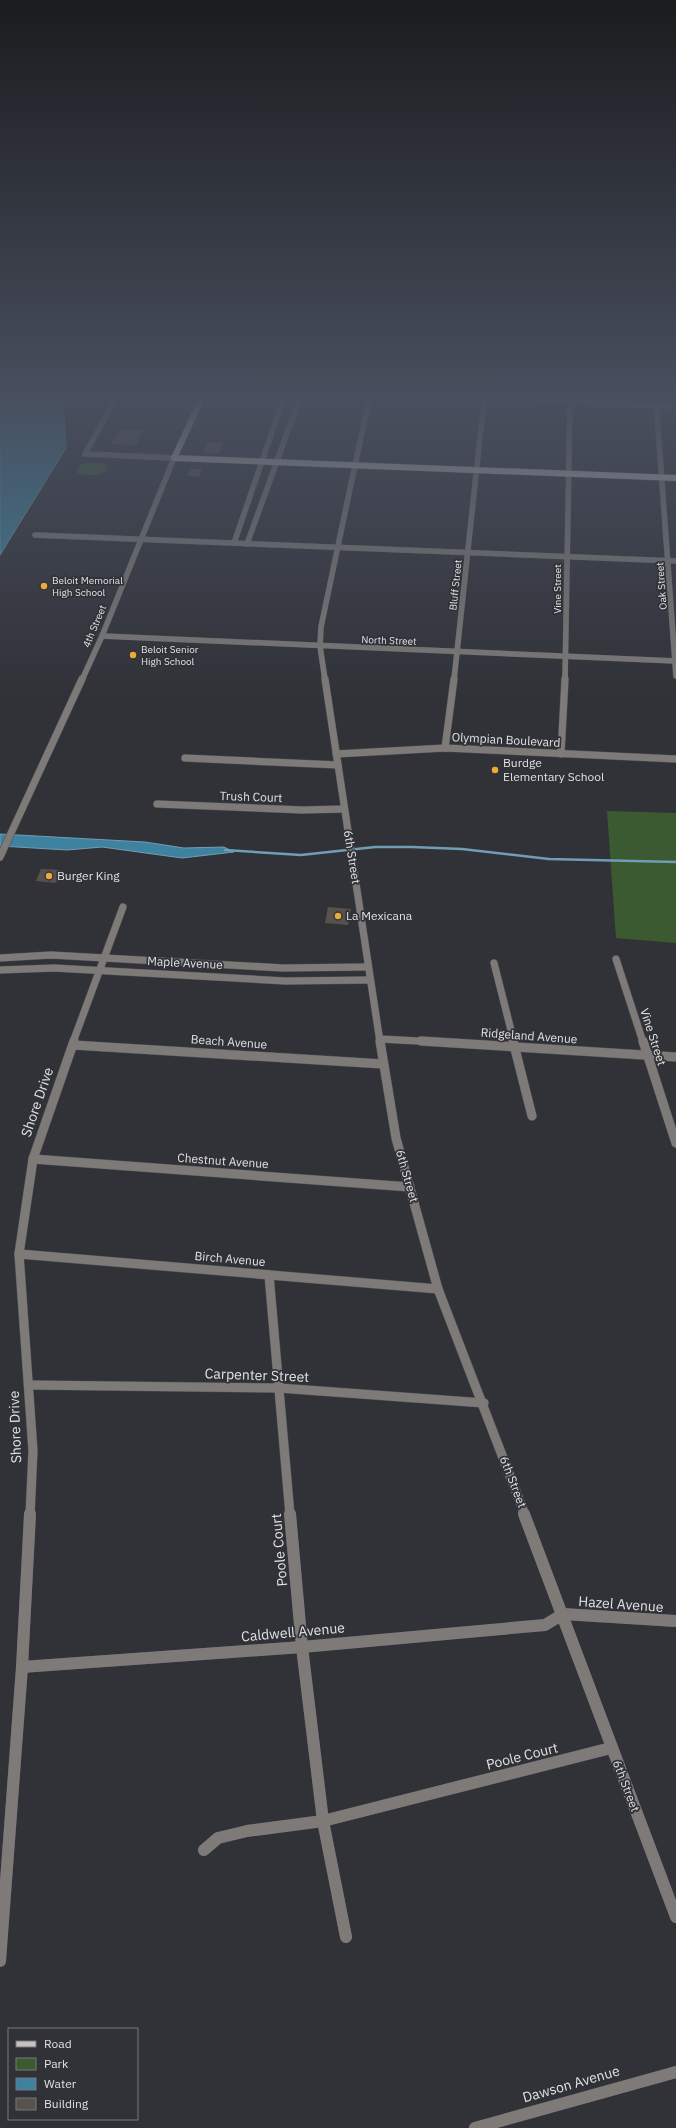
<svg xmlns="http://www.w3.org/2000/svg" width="676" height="2128" viewBox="0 0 676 2128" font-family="'IBM Plex Sans',sans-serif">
	<rect width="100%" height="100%" fill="#313238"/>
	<g fill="#3b5a31">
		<path d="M86 462 106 464 108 469C100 477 88 475 78 474L76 471 80 465Z"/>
		<polygon points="607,811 676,813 676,943 616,938"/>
	</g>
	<g fill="#3f829f" stroke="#709eb4">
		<polygon points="0,400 63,400 66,448 0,555"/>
		<polygon points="0,834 145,842 184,848 224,847 234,852 182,858 102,847 67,850 0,846"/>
	</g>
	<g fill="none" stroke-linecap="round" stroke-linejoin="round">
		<polyline stroke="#709eb4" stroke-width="2.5" points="225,850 301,855 375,847 412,847 462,849 549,859 676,862"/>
	</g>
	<g fill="#57524d">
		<polygon points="125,429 144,430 136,445 111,444 118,431"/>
		<polygon points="207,442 224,443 219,454 203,453"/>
		<polygon points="190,469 202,469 199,477 187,476"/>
		<polygon points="41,869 61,870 56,883 36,881"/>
		<polygon points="328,907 351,909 348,925 325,923"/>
	</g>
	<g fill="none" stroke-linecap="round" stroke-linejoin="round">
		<defs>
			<g id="minor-far3">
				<polyline points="115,400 85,454 174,458"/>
				<polyline points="537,400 676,407"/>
				<polyline points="656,400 676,676"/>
				<polyline points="355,465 369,400"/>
				<polyline points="35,535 676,561"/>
				<polyline points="234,543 283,400"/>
				<polyline points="247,544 299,400"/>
				<polyline points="102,636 676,661"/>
				<polyline points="454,680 484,400"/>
				<polyline points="565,680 570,400"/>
			</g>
			<g id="minor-far2">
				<polyline points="445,748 454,679"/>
				<polyline points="336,754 445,748 676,759"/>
				<polyline points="561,754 565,679"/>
				<polyline points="185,758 338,765"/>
				<polyline points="157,804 302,810 344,809"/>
				<polyline points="616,959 643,1042"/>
				<polyline points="494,963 514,1042"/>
				<polyline points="380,1039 437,1042"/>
				<polyline points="73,1042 123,907"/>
			</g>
			<g id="minor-far1">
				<polyline points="421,1041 676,1057"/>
				<polyline points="513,1041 532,1116"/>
				<polyline points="643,1041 676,1143"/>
				<polyline points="73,1045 383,1064"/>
				<polyline points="33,1159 410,1187"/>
				<polyline points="19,1254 438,1289"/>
				<polyline points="269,1275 290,1515"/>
				<polyline points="29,1385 279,1388 484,1403"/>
				<polyline points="30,1515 33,1451 19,1254 33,1159 74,1041"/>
			</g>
			<g id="minor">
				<polyline points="290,1514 302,1647 323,1821 346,1937"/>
				<polyline points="22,1667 302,1647 545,1625 563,1614 676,1621"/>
				<polyline points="204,1850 218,1838 247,1831 323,1821 611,1748"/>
				<polyline points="0,1961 22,1667 30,1514"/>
				<polyline points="475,2128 676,2072"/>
			</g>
			<g id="tertiary-far3">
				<polyline points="82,680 102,636 174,458"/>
				<polyline points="325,680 320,646 321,627 355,465"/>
			</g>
			<g id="tertiary-far2">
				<polyline points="325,679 380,1042"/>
				<polyline points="0,857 82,679"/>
				<polyline points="0,958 51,955 283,968 367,967"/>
				<polyline points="0,970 54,968 285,981 369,980"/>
			</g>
			<polyline id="tertiary-far1" points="380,1041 396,1138 438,1289 525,1515"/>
			<polyline id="tertiary" points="524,1514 676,1917"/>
			<polyline id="primary" points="201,400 174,458 676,478"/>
		</defs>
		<use href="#minor-far3" stroke="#4d4e54" stroke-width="6"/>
		<use href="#minor-far2" stroke="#4d4e54" stroke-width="8"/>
		<use href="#minor-far1" stroke="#4d4e54" stroke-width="10"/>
		<use href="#minor" stroke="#4d4e54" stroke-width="12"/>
		<use href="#tertiary-far3" stroke="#4d4e54" stroke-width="6"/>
		<use href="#tertiary-far2" stroke="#4d4e54" stroke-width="8"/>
		<use href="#tertiary-far1" stroke="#4d4e54" stroke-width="10"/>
		<use href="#tertiary" stroke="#4d4e54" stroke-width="12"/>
		<use href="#primary" stroke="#4d4e54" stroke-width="7"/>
		<use href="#minor-far3" stroke="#7d7a78" stroke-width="5.5"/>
		<use href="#minor-far2" stroke="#7d7a78" stroke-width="7"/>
		<use href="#minor-far1" stroke="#7d7a78" stroke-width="9"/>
		<use href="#minor" stroke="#7d7a78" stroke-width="12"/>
		<use href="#tertiary-far3" stroke="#7d7a78" stroke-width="5.5"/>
		<use href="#tertiary-far2" stroke="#7d7a78" stroke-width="7"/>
		<use href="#tertiary-far1" stroke="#7d7a78" stroke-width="9"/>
		<use href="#tertiary" stroke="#7d7a78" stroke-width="12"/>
		<use href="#primary" stroke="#c8c2be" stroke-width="6"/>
	</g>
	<linearGradient id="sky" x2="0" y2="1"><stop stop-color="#1b1c1f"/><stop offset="0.57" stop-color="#484f5e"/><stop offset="1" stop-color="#484f5e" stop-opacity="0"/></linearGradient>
	<rect width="676" height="698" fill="url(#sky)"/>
	<g fill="#ebaa39" stroke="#313238" stroke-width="1.5">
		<circle cx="44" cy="586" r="4"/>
		<circle cx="133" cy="655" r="4"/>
		<circle cx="495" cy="770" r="4"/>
		<circle cx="49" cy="876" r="4"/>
		<circle cx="338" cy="916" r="4"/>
	</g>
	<g text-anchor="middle" stroke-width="3.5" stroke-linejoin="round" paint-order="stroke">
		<g font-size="10" fill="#e1e1e5" stroke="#313238" text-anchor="start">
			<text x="52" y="584">Beloit Memorial<tspan x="52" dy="12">High School</tspan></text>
			<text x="141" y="653">Beloit Senior<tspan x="141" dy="12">High School</tspan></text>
		</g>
		<g font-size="10" fill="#e1e1e5" stroke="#313238">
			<text transform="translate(455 585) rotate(-84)" y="4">Bluff Street</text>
			<text transform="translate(661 586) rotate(-94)" y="4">Oak Street</text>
			<text transform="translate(557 589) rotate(-90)" y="4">Vine Street</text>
			<text transform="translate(94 626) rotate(-67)" y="4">4th Street</text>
			<text transform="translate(389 640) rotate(2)" y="4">North Street</text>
		</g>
		<g font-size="12" fill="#e1e1e5" stroke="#313238">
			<text transform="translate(506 740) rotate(3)" y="4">Olympian Boulevard</text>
			<text transform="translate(251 797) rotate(2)" y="4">Trush Court</text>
			<text transform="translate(352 857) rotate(81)" y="4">6th Street</text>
			<text transform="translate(185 963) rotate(3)" y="4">Maple Avenue</text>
			<text transform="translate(529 1036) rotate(4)" y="4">Ridgeland Avenue</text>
			<text transform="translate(653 1037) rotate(72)" y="4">Vine Street</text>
			<text transform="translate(229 1042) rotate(4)" y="4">Beach Avenue</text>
			<text transform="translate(223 1161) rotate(4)" y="4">Chestnut Avenue</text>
			<text transform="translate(407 1176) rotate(74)" y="4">6th Street</text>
			<text transform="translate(230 1259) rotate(5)" y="4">Birch Avenue</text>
			<text transform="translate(513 1482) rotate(69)" y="4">6th Street</text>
			<text transform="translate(626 1786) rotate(69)" y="4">6th Street</text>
		</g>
		<g font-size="12" fill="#e1e1e5" stroke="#313238" text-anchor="start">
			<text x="503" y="767">Burdge<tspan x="503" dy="14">Elementary School</tspan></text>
			<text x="57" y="880">Burger King</text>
			<text x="346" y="920">La Mexicana</text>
		</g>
		<g font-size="14" fill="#e1e1e5" stroke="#313238">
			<text transform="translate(37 1102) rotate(-71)" y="5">Shore Drive</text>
			<text transform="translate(257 1375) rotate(2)" y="5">Carpenter Street</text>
			<text transform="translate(15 1427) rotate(-92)" y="5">Shore Drive</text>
			<text transform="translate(279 1550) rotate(-95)" y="5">Poole Court</text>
			<text transform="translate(621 1604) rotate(4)" y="5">Hazel Avenue</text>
			<text transform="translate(293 1632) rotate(-5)" y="5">Caldwell Avenue</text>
			<text transform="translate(522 1756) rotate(-14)" y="5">Poole Court</text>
			<text transform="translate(571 2084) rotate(-16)" y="5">Dawson Avenue</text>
		</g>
	</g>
	<rect x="8" y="2028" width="130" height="92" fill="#313238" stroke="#77787d"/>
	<rect x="16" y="2041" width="20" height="6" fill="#c8c2be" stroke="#77787d"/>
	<text x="44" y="2048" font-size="12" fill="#e1e1e5">Road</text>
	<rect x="16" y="2058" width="20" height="12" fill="#3b5a31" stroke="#77787d"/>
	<text x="44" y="2068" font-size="12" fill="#e1e1e5">Park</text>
	<rect x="16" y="2078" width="20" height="12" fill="#3f829f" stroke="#77787d"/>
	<text x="44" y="2088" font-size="12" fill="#e1e1e5">Water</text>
	<rect x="16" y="2098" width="20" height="12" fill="#57524d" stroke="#77787d"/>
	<text x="44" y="2108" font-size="12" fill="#e1e1e5">Building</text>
</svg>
